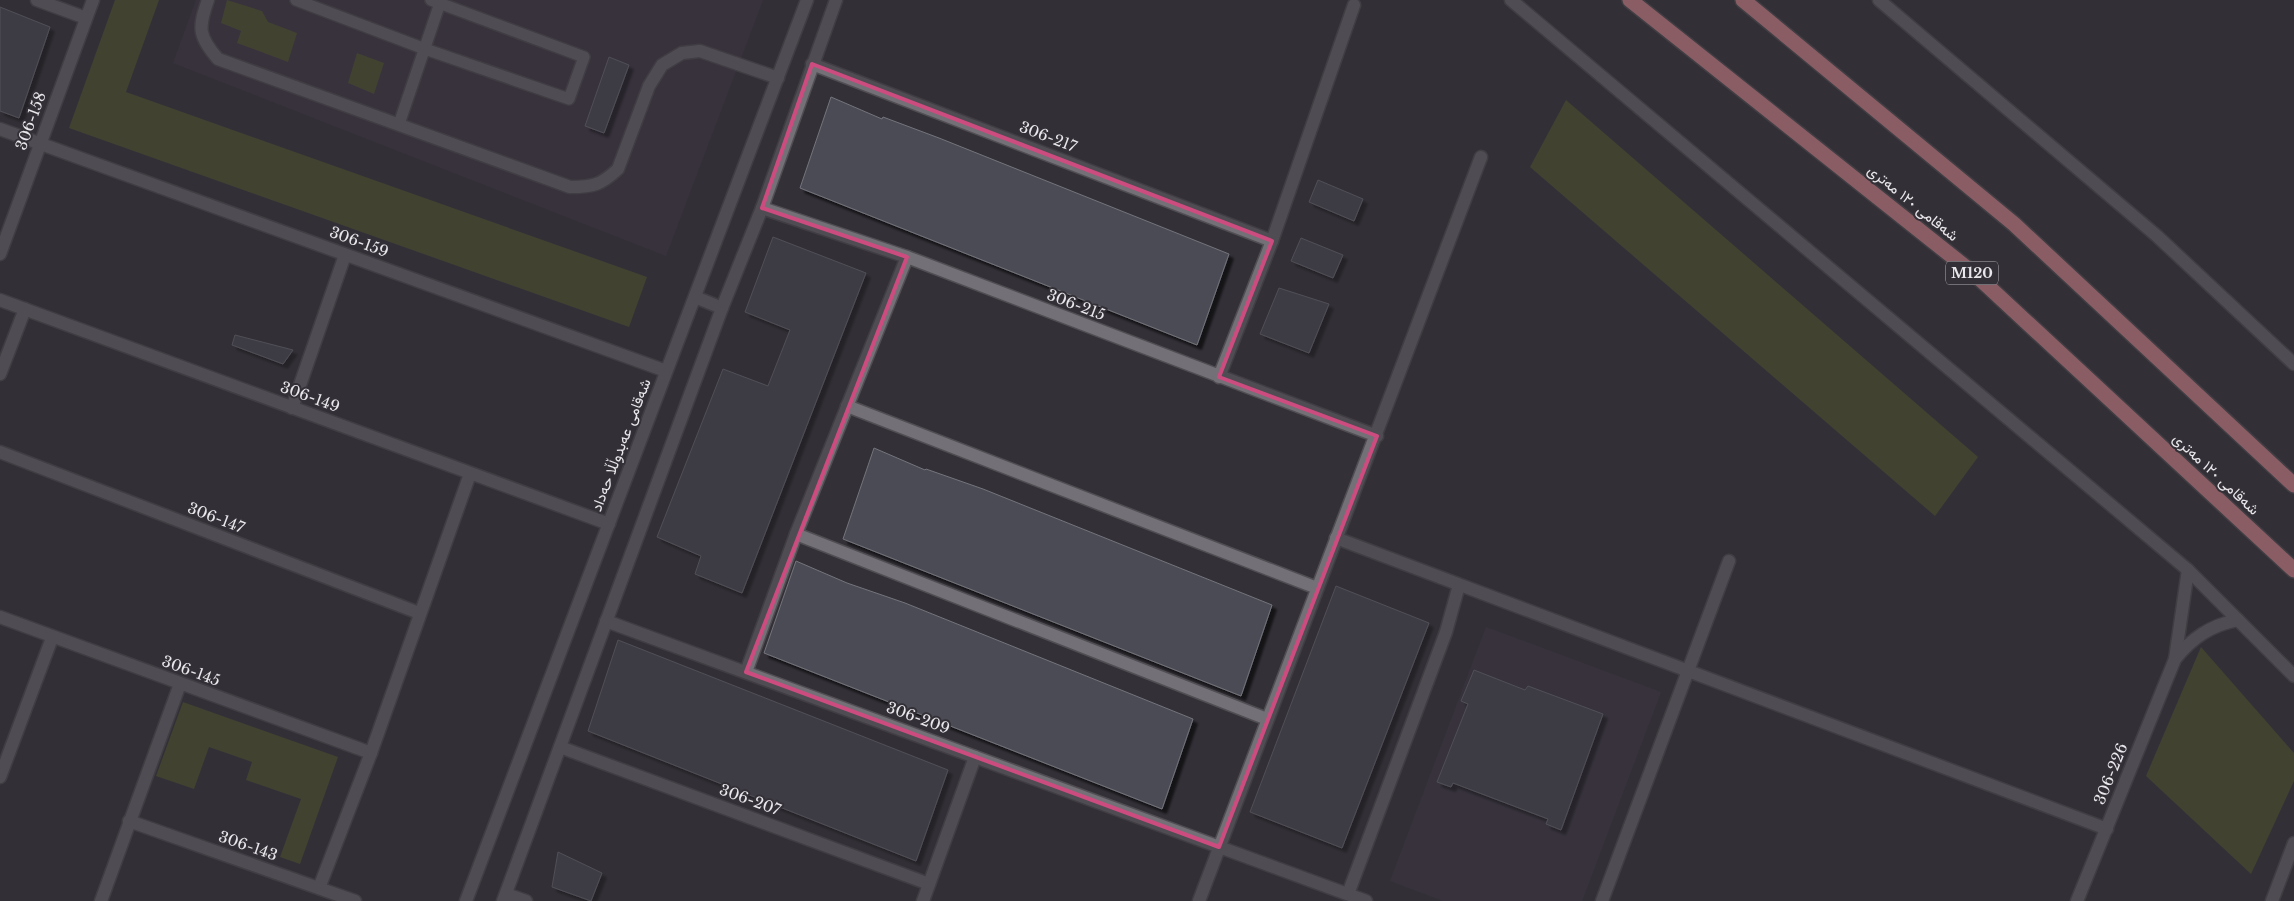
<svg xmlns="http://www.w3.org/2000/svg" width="2294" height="901" viewBox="0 0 2294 901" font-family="'Libre Baskerville',Vazirmatn,serif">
	<defs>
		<filter id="shadow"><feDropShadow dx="4.5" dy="4.5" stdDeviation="1" flood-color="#0009"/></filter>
	</defs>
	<rect width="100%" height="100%" fill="#333037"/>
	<polygon fill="#3e3545" points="196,0 763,0 666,256 173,63"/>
	<polygon fill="#3d3744" points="1486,627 1661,692 1582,901 1443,901 1390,881"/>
	<g fill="#54592c">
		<polygon points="115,0 159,0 126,92 647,277 629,327 69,128"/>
		<polygon points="227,0 262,11 268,22 297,33 288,62 237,43 241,31 221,23"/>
		<polygon points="357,53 384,63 374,94 348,83"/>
		<polygon points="1566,100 1978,457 1935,516 1530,167"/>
		<polygon points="2201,647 2294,753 2294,781 2251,874 2146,776"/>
		<polygon points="183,702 338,757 300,864 280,857 301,799 246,780 252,762 209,747 194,789 156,776"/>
	</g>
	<g fill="#4c4c54" stroke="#74747d" filter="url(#shadow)">
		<polygon points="0,7 50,27 19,118 0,111"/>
		<polygon points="609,57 629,65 604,133 585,126"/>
		<polygon points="831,97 882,119 883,117 939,138 1229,254 1197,345 800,188"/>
		<polygon points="1318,180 1363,199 1354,221 1309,202"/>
		<polygon points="773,237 866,273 742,593 695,574 701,556 657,537 723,369 768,386 790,330 745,312"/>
		<polygon points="1301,238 1343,255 1333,278 1291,261"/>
		<polygon points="1279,288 1329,304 1309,353 1260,334"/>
		<polygon points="235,335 293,350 283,364 232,345"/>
		<polygon points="874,448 925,470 926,469 983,489 1272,605 1241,696 843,539"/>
		<polygon points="796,561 847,583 905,603 1193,719 1162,809 764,653"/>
		<polygon points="1336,586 1429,623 1342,848 1250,812"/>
		<polygon points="618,640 948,770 916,861 588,731"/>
		<polygon points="1474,670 1525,690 1528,686 1603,714 1561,830 1546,824 1548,819 1453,783 1451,787 1437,782 1468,704 1461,701"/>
		<polygon points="558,852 602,873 591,901 552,887"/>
	</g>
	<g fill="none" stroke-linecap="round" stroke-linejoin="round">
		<defs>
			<g id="lane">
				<polyline points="296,0 425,49 569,99 584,57 431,0"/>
				<polyline points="399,124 440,3"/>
			</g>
			<g id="street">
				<polyline points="37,0 86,18"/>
				<path d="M208 0C198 28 198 36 218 59L570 187C593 187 601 185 618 169L649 86 662 65 682 53 700 51 778 78"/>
				<polyline points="812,64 1272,241"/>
				<polyline points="0,129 666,371"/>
				<polyline points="762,208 907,257 1377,436"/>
				<polyline points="0,254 93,0"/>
				<polyline points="0,300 609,524"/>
				<polyline points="0,374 25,309"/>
				<polyline points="1219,377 1272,241 1354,5"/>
				<polyline points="847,406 1317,588"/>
				<polyline points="292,408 345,255"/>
				<polyline points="0,452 419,613"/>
				<polyline points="796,534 1267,719"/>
				<polyline points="1336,538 2107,829"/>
				<polyline points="0,617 371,753"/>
				<polyline points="606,621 1366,901"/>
				<path d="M2175 659C2192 638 2211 625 2238 620"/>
				<polyline points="746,672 796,534 907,257"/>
				<polyline points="560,747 929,884"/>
				<polyline points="0,777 52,638"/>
				<polyline points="129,821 355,901"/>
				<polyline points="319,888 371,753 470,474"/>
				<polyline points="506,894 526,901"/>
				<polyline points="1348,894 1446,632 1459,585"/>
				<polyline points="101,901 180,684"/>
				<polyline points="923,901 975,757"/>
				<path d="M1199 901C1292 653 1388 406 1481 157"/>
				<polyline points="1602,901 1729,561"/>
				<polyline points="2077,901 2175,659 2188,570"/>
				<polyline points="2272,901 2294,843"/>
			</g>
			<g id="secondary">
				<polyline points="1511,0 2188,570 2294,676"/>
				<polyline points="1879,0 2157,236 2294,364"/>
				<polyline points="695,297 722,308"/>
				<polyline points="466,901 807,0"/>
				<polyline points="503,901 722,308 762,208 836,0"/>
			</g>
			<g id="highway">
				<polyline points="1630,0 1978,277 2294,570"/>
				<polyline points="1743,0 2014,224 2294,485"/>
			</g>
		</defs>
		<use href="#lane" stroke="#514e53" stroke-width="14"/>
		<use href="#street" stroke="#514e53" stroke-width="15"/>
		<use href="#secondary" stroke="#514e53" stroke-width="15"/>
		<use href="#highway" stroke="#514e53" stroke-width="18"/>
		<use href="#lane" stroke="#747078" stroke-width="11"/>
		<use href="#street" stroke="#747078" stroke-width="12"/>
		<use href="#secondary" stroke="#747078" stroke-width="12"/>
		<use href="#highway" stroke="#f3959c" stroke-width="15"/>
	</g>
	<path d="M0 0H2294V901H0ZM812 64 1272 241 1219 377 1377 436 1219 847 746 672 907 257 762 208Z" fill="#333037" fill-opacity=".55" fill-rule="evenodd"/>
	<path fill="none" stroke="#cc4c7f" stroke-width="4" stroke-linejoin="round" d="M812 64 1272 241 1219 377 1377 436 1219 847 746 672 907 257 762 208Z"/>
	<g text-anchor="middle" stroke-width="4" stroke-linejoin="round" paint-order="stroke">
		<rect fill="#333037" stroke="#b2b0b5" stroke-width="1" x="1946" y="261.5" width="52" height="23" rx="4"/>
		<g font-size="14" font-weight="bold" fill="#e9e7eb">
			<text x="1972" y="278">M120</text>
		</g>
		<g font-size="15" fill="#e9e7eb" stroke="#333037">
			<text transform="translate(31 121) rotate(-70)" y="5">306-158</text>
			<text transform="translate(1048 137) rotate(21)" y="5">306-217</text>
			<text transform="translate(1913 203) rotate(39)" y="5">شەقامی ١٢٠ مەتری</text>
			<text transform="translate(359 242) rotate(20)" y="5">306-159</text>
			<text transform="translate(1076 305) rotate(21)" y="5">306-215</text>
			<text transform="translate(310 397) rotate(20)" y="5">306-149</text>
			<text transform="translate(621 445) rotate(-69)" y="5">شەقامی عەبدوڵڵا حەداد</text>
			<text transform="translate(2216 474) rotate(43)" y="5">شەقامی ١٢٠ مەتری</text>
			<text transform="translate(216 518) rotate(21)" y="5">306-147</text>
			<text transform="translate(191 671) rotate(20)" y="5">306-145</text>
			<text transform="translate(918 718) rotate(20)" y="5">306-209</text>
			<text transform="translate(2111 774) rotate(-68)" y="5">306-226</text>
			<text transform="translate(750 800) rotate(20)" y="5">306-207</text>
			<text transform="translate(248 846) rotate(19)" y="5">306-143</text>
		</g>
	</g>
</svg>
